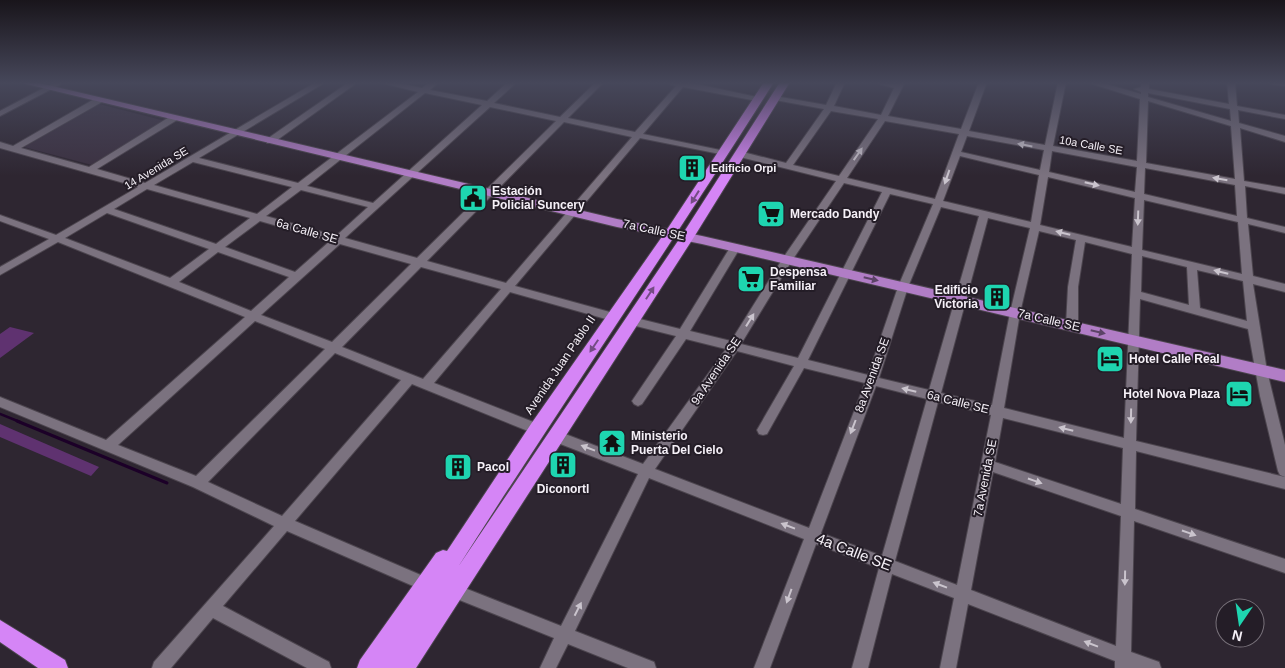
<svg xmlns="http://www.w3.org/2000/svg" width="1285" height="668" viewBox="0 0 1285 668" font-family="Helvetica,sans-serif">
	<rect width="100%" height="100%" fill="#2e2631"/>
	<polygon fill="#3b3040" points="99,104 165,121 92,165 24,147"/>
	<g fill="#5f3270">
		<polygon points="10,327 34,333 0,358 0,334"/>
		<polygon points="0,424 99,467 91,476 0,437"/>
	</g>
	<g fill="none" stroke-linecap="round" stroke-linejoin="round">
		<polyline stroke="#1c0028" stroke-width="2.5" points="0,414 20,422"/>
		<polyline stroke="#1c0028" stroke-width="3" points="17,421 167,483"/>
		<defs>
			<g id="minor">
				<polygon points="55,82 65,82 0,116 0,111"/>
				<path d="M316 82H326L199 158 298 183 418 92 378 82H394L422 88 430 82H439L430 90 487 101 508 82H517L494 103 560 117 596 82H604L568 118 635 132 676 86 663 82H687L757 97 761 99 757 101 683 87 643 134 725 151V155L640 138 515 286 617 314 619 317 617 320 613 321 510 292 434 383 541 425 543 429 541 433 537 434 533 433 412 384 295 521 430 579 432 584 430 589 425 591 420 589 287 531 223 606 329 662 331 668H307L213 618 171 668H152L154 662 274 526 193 487 0 407V397L106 440 245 317 58 242 0 275V267L49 239 0 221V215L56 235 138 187 0 148V142L13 146 96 98H102V102L21 148 89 167 171 116H177V120L97 169 145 183ZM425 93 482 105 373 203 307 186ZM490 107 556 121 417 258 345 238ZM564 122 632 137 506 283 427 261ZM193 162 292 187 257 214 154 185ZM147 189 250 218 216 244 114 209ZM301 190 368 207 336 236 266 216ZM107 213 209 249 170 278 65 238ZM260 221 330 241 295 272 225 247ZM340 244 411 264 332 342 261 315ZM218 252 289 277 251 311 179 282ZM421 267 501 289 423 379 342 347ZM255 321 325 349 196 476 118 445ZM335 353 401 380 282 516 208 482Z"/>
				<polygon points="349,82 358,82 273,143 267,143 267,139"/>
				<path d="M837 82H845L834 106 881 115 894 88 872 82 896 84 897 82H905L888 116 961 129 979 82H987L969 131 1045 145 1058 82H1066L1053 146 1137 161 1140 99 1086 82H1099L1141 94V92L1134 89 1141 87V82H1149V89L1229 104 1227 82H1235L1237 106 1285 115V119L1238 110 1239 123 1285 136V142L1240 128 1244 181 1285 188V194L1245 186 1247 218 1285 227V233L1248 224 1253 276 1285 284V292L1253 284 1267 371 1285 445V477L1280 475 1278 471 1260 396 1248 329 1140 299 1136 441 1285 477V489L1136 451 1135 509 1285 559V573L1134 521 1131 652 1159 662 1161 668H1115V661L968 604 956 668H940L954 598 892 574 868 668H852L879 568 816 544 770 668H754L804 539 649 478 575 631 654 662 656 668H628L568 644 556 668H540L554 638 457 599 454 594 457 589 462 587 561 626 638 474 550 440 549 436 550 432 555 431 560 432 643 464 726 349 686 339 642 404 638 406 634 404 632 401 634 398 676 336 628 324 626 321 632 317 680 329 731 246 735 245 740 248 690 331 731 341 783 258 836 181 736 156 735 154 739 151 786 163 824 109 775 100 771 98 775 96 826 105ZM1148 93 1230 109 1231 121 1148 97ZM1148 101 1231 126 1235 179 1146 163ZM831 111 878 119 839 176 793 165ZM885 121 959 134 935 199 847 178ZM967 136 1044 150 1040 170 961 152ZM1052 151 1137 167 1135 192 1049 172ZM960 156 1039 175 1031 222 943 201ZM1145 168 1235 185 1237 216 1144 194ZM1048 177 1135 198 1132 247 1040 225ZM844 183 882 192 798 358 741 344 791 262ZM890 194 933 204 898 287 868 375 808 360ZM1144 200 1238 222 1242 274 1142 250ZM941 207 979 216 929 390 879 378 908 287ZM988 218 1030 228 1010 313 992 405 941 393ZM1039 231 1076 240 1068 287 1066 326 1072 330 1078 326V287L1085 242 1132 254 1124 438 1004 408 1020 313ZM1142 256 1187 267 1189 305 1141 292ZM1197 270 1243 281 1247 321 1200 308ZM737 351 794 366 757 430 759 434 763 435 767 434 804 368 865 383 809 528 655 469ZM876 386 927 399 882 556 821 533ZM938 402 991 415 957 585 895 561ZM1003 418 1123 448 1121 504 995 462ZM993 472 1121 516 1116 646 971 590Z"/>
				<polygon points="1270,82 1285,82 1285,86 1271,84"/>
			</g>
			<polygon id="major" points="18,82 35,82 617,219 702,236 1285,370 1285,382 702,244 617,227"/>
			<g id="highway">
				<path d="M764 82H774C671 245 562 404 458 567L682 235 780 82H790L694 237 416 668H357L360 660 436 553 443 550 447 551 531 424 666 231Z"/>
				<polygon points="0,620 65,660 68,668 38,668 0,642"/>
			</g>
		</defs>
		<use href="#minor" stroke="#4c454e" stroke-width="2"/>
		<use href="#major" stroke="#4c454e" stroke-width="2"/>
		<use href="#highway" stroke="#4c454e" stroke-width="2"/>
		<use href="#minor" fill="#7b727f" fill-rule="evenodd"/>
		<use href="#major" fill="#b17dc6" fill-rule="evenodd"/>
		<use href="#highway" fill="#d585f6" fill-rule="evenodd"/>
	</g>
	<defs><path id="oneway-solid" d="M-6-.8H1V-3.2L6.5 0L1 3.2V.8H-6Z" transform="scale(1.25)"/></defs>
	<g fill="#cac4cd">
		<use href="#oneway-solid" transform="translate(1025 145) rotate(-169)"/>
		<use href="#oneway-solid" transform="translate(858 154) rotate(-55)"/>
		<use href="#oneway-solid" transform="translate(947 177) rotate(109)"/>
		<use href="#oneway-solid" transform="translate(1220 179) rotate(-170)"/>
		<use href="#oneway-solid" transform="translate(1092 184) rotate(13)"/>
		<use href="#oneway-solid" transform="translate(1138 218) rotate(92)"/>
		<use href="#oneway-solid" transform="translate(1063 233) rotate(-166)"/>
		<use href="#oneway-solid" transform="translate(1221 272) rotate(-166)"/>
		<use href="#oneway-solid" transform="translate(750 320) rotate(-58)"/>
		<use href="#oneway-solid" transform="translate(909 390) rotate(-166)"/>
		<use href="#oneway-solid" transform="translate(1131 416) rotate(91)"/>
		<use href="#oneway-solid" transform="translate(853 427) rotate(111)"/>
		<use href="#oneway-solid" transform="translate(1066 429) rotate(-166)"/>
		<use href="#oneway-solid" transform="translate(588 448) rotate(-159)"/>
		<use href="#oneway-solid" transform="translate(1035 481) rotate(19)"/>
		<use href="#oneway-solid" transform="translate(788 526) rotate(-159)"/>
		<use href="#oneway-solid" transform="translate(1189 533) rotate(19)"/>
		<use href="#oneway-solid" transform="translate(1125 578) rotate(91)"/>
		<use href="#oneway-solid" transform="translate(940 585) rotate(-159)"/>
		<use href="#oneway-solid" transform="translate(789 596) rotate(110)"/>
		<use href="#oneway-solid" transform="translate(578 609) rotate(-63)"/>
		<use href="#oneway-solid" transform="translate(1091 644) rotate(-159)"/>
	</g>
	<g fill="#744c84">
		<use href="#oneway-solid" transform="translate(695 197) rotate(122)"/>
		<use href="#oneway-solid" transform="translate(650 293) rotate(-57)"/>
		<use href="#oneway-solid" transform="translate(594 346) rotate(124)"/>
	</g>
	<g fill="#5c4367">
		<use href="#oneway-solid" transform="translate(871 279) rotate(13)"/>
		<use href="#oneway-solid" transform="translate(1098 332) rotate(13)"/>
	</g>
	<linearGradient id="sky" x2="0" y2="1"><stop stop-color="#19151b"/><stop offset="0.47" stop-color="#46475a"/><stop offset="1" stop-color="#46475a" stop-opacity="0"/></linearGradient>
	<rect width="1285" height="176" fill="url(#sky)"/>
	<defs>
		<symbol id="building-square" viewBox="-11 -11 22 22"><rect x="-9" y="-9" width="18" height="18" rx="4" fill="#1ed5b0" stroke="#241d27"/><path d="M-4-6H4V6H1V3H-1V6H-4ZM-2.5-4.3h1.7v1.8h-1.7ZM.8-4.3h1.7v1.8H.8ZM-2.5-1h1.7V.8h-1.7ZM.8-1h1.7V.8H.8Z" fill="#111"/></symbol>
		<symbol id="civic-square" viewBox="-11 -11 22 22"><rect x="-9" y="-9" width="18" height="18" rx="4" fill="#1ed5b0" stroke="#241d27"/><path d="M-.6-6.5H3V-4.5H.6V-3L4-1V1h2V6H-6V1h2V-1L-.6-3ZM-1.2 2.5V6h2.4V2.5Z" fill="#111"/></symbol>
		<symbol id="supermarket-square" viewBox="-11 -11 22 22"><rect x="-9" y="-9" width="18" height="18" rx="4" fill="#1ed5b0" stroke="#241d27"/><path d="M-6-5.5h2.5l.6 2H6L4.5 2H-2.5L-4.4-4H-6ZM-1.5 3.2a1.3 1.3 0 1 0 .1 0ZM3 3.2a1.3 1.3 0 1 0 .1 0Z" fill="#111"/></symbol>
		<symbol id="hotel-square" viewBox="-11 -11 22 22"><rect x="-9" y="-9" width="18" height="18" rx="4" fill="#1ed5b0" stroke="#241d27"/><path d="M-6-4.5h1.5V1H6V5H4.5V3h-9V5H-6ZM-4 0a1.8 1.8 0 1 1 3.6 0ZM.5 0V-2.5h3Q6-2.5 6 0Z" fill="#111"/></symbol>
		<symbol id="temple-square" viewBox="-11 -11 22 22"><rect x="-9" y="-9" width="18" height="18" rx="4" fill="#1ed5b0" stroke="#241d27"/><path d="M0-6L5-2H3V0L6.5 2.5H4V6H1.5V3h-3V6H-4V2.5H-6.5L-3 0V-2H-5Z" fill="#111"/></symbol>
	</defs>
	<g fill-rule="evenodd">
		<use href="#building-square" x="676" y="152" width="32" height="32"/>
		<use href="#civic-square" x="457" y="182" width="32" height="32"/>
		<use href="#supermarket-square" x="755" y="198" width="32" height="32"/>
		<use href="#supermarket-square" x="735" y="263" width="32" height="32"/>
		<use href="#building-square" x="981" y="281" width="32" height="32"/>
		<use href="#hotel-square" x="1094" y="343" width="32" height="32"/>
		<use href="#hotel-square" x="1223" y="378" width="32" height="32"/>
		<use href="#temple-square" x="596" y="427" width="32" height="32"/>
		<use href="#building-square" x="547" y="449" width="32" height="32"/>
		<use href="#building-square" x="442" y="451" width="32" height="32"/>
	</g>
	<g text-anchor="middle" stroke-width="4" stroke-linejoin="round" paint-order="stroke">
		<g font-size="11" fill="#f5f0f7" stroke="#241d27">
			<text transform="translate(1091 145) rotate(10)" y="4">10a Calle SE</text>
			<text transform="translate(156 168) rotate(-31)" y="4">14 Avenida SE</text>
		</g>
		<g font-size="11" font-weight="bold" fill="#f5f0f7" stroke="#241d27" text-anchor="start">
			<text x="711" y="172">Edificio Orpi</text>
		</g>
		<g font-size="12" font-weight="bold" fill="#f5f0f7" stroke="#241d27" text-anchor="start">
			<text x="492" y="195">Estación<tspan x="492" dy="14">Policial Suncery</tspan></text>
			<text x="790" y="218">Mercado Dandy</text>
			<text x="770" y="276">Despensa<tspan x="770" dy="14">Familiar</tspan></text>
			<text x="978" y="294" text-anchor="end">Edificio<tspan x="978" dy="14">Victoria</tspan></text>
			<text x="1129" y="363">Hotel Calle Real</text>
			<text x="1220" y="398" text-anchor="end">Hotel Nova Plaza</text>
			<text x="631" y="440">Ministerio<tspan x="631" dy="14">Puerta Del Cielo</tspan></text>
			<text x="477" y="471">Pacol</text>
			<text x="563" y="493" text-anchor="middle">Diconortl</text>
		</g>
		<g font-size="12" fill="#f5f0f7" stroke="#241d27">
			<text transform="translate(654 230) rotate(12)" y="4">7a Calle SE</text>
			<text transform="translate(307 231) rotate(16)" y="4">6a Calle SE</text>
			<text transform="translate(1049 320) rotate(13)" y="4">7a Calle SE</text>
			<text transform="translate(560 365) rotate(-56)" y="4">Avenida Juan Pablo II</text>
			<text transform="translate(716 371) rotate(-56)" y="4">9a Avenida SE</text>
			<text transform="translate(872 375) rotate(-70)" y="4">8a Avenida SE</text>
			<text transform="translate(958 402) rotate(14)" y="4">6a Calle SE</text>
			<text transform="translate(985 478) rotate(-79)" y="4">7a Avenida SE</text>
		</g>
		<g font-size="15" fill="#f5f0f7" stroke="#241d27">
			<text transform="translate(854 552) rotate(21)" y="5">4a Calle SE</text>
		</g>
	</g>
	<g transform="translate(1240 623) rotate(193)"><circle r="24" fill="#241d27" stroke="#78717a"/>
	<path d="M0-4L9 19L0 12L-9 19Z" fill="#1ed5b0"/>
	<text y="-8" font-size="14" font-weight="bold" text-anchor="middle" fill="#f5f0f7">N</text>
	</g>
</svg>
